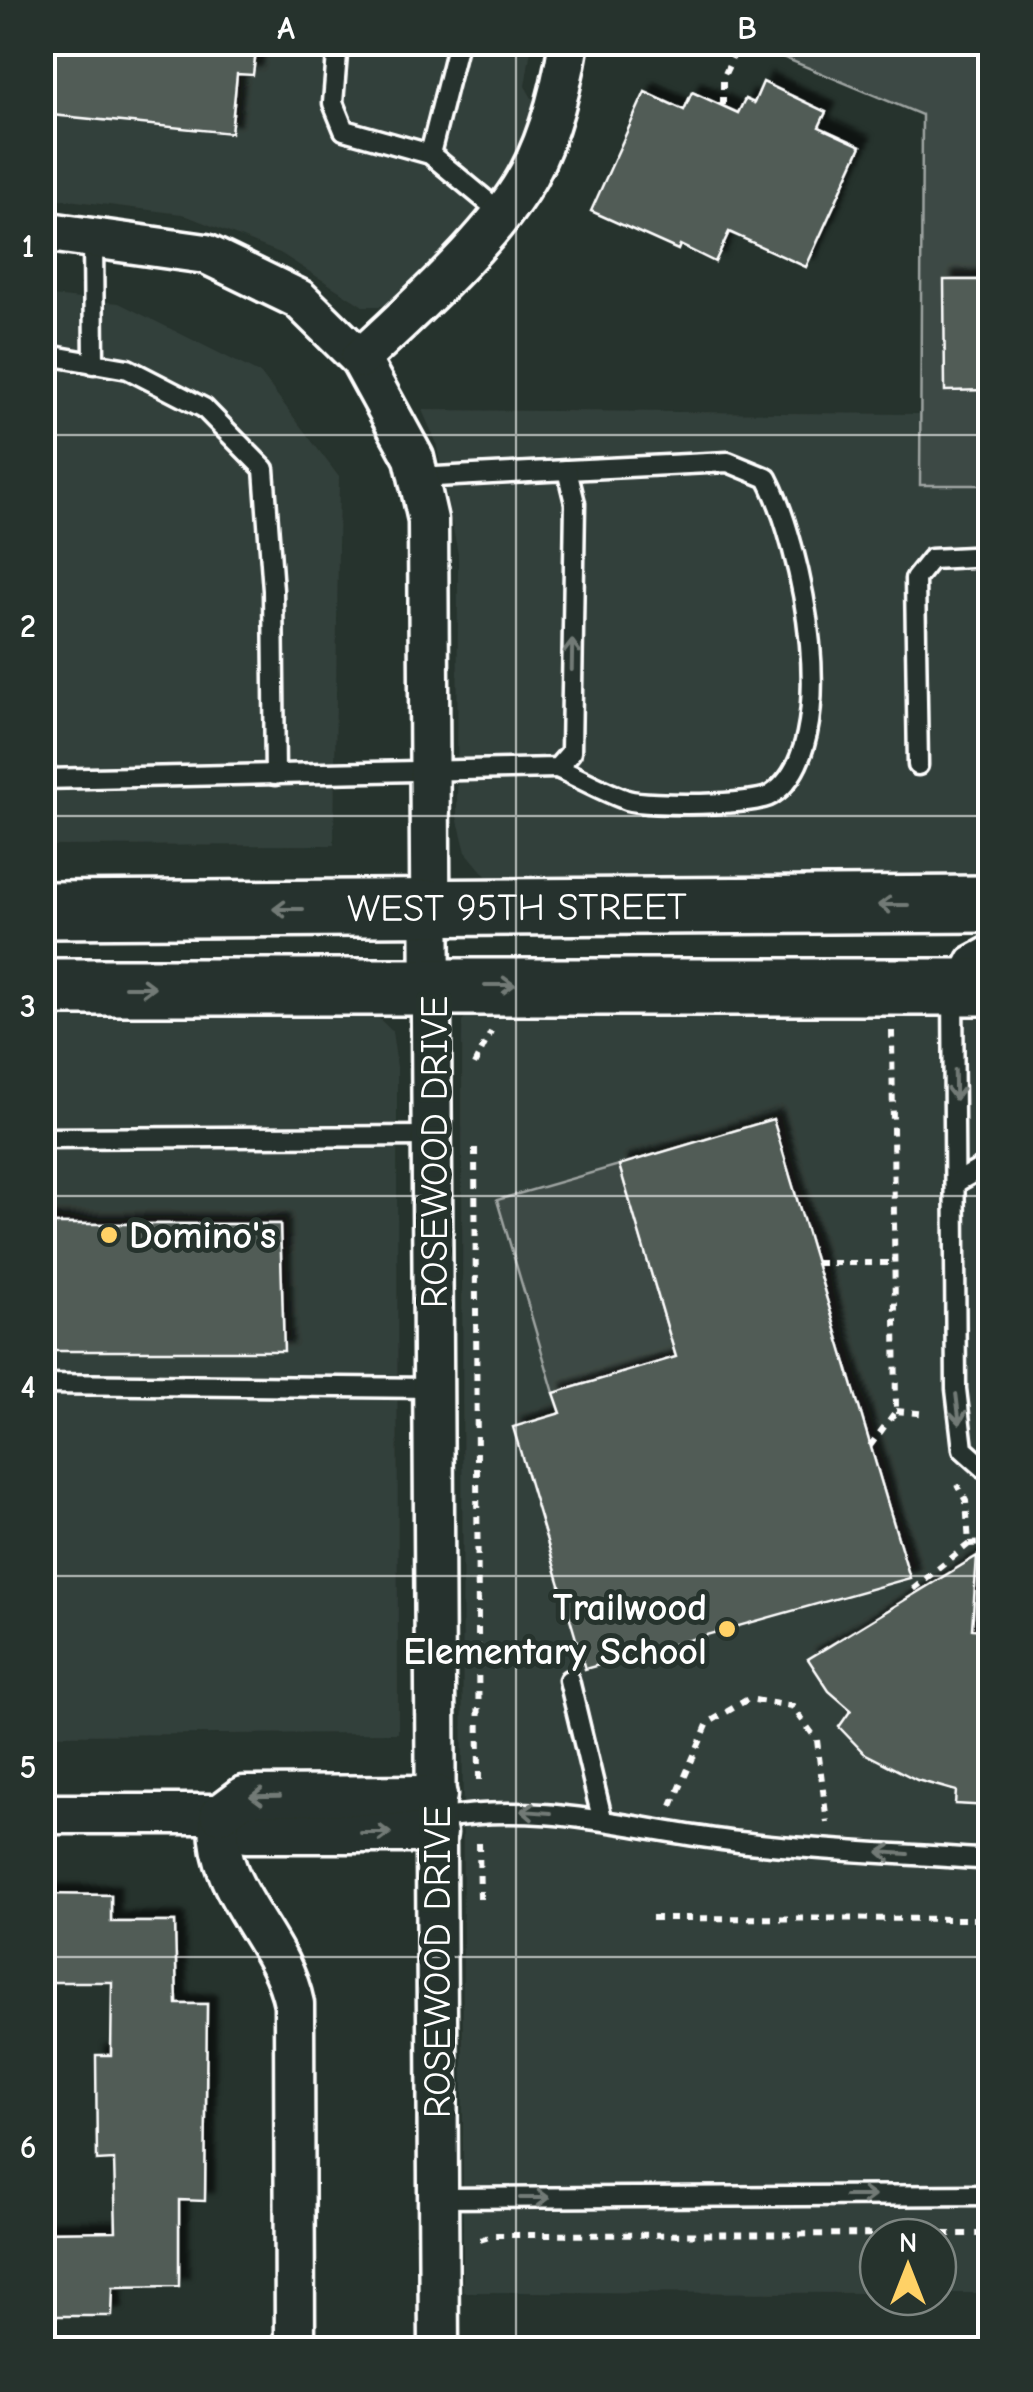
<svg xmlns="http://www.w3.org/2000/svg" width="1033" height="2392" viewBox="0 0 1033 2392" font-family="'Comic Neue',sans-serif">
	<defs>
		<filter id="shadow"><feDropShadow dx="9" dy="-9" stdDeviation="2.5" flood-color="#0009"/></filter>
	</defs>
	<rect width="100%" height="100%" fill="#26332d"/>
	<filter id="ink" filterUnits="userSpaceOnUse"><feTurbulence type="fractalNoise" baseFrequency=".01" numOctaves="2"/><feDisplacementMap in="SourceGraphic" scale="20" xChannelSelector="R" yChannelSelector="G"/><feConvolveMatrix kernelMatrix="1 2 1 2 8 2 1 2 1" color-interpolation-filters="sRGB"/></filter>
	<g filter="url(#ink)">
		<g fill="#333f3a">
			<polygon points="43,43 532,43 525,86 536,105 517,159 499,189 450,254 397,298 383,306 363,306 280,253 182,214 43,197"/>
			<polygon points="42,295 119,303 261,374 339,477 334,845 43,846"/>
			<polygon points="422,410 920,414 920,485 990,485 990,879 502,880 486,876 466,852 457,817 458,554 436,442"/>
			<polygon points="990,1000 990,2293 938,2293 938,2237 878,2237 878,2293 463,2292 462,1022 472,1006"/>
			<polygon points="42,1009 370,1010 392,1031 397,1067 398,1733 43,1735"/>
		</g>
		<g fill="#3e4944" stroke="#9ea4a2" stroke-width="2.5">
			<polygon points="749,43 990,43 990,485 920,485 922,115"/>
			<polygon points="619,1165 676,1357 554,1393 497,1200"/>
		</g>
		<g fill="#515c57" stroke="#fff" stroke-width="2.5" filter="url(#shadow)">
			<polygon points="42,42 257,42 253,75 237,74 231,133 42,114"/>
			<polygon points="763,82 826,112 819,127 861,146 806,267 729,232 715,262 680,245 678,250 591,211 645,92 684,110 692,92 738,113 745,99 754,103"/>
			<polygon points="944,280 990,280 990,390 945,391"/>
			<polygon points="773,1119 910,1578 585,1669 513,1427 561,1413 554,1393 676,1357 619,1165"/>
			<polygon points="42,1224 280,1224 284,1351 42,1351"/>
			<polygon points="977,1556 972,1629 990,1631 990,1806 955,1804 956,1791 917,1780 864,1753 839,1727 851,1710 829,1691 808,1659"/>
			<polygon points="42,1894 111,1895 111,1922 175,1922 177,2004 207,2004 205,2201 179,2200 179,2286 113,2287 112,2316 42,2316 42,2232 116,2231 114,2160 97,2161 96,2055 111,2055 112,1982 42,1982"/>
		</g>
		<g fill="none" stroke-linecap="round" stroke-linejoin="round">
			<defs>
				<g id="service">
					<polyline points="338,42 333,103 344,130 430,154 500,212"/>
					<polyline points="430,154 458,42"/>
					<polyline points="93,237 94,364"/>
					<polyline points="42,354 128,369 204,408 264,469 273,590 275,775"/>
					<polyline points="918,765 915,579 931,559 990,556"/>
					<path d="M557 768C580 778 604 792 627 800 649 806 754 806 771 795 846 747 801 543 767 478L728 462 567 470"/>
					<polyline points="42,779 557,768 571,752 575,503 567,470 417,478"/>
					<polyline points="990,945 968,957 953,987 956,1389 963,1449 990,1473"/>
					<polyline points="42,1138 434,1136"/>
					<polyline points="957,1182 990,1163"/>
					<polyline points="42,1384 434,1388"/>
					<polyline points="569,1680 602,1818"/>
					<path d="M437 1819C545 1800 633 1830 739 1842 822 1851 907 1854 990 1860"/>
					<polyline points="438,2198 990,2195"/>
				</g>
				<g id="minor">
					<polyline points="42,231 206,254 299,299 360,359 414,458 428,520 439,2350"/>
					<path d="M360 359C411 311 483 247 520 189 547 147 561 91 569 42"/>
					<polyline points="42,1814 220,1814 246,1833 437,1833"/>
					<path d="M220 1814C211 1889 280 1934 294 2004L295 2350"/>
					<polyline points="220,1814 244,1796 437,1795"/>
				</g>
				<g id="primary">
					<path id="s1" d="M42 910 990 904"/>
					<polyline points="42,987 990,987"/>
				</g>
			</defs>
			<use href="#service" stroke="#fff" stroke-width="25"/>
			<use href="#minor" stroke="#fff" stroke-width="45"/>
			<use href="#primary" stroke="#fff" stroke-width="62"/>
			<g stroke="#fff" stroke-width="6" stroke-dasharray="8 8" stroke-linecap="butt">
				<polyline points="723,105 723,78 740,42"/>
				<polyline points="474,1065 491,1032"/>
				<polyline points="475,1148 479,1785"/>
				<polyline points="816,1263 895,1263"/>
				<polyline points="896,1411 927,1414"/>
				<polyline points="870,1446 896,1411 892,1031"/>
				<polyline points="969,1544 990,1543"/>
				<polyline points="913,1589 969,1544 966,1501 957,1485"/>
				<polyline points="672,1806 708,1723 748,1699 792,1706 817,1740 827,1823"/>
				<polyline points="479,1843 480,1900"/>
				<polyline points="652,1918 990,1919"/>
				<polyline points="480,2240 494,2235 990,2234"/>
			</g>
			<use href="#service" stroke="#26332d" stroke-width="18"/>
			<use href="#minor" stroke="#26332d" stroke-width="38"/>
			<use href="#primary" stroke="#26332d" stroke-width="55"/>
		</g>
		<defs><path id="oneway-shaft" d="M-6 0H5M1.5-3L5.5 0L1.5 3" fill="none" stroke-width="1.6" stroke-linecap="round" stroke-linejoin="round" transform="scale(2.5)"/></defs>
		<g stroke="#727a76">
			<use href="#oneway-shaft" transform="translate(572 655) rotate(-89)"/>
			<use href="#oneway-shaft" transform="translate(893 905) rotate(180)"/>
			<use href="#oneway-shaft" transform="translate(288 909) rotate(180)"/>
			<use href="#oneway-shaft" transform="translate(500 985)"/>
			<use href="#oneway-shaft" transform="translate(140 987)"/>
			<use href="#oneway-shaft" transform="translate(955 1085) rotate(89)"/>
			<use href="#oneway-shaft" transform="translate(958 1409) rotate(83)"/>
			<use href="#oneway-shaft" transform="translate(265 1796) rotate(179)"/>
			<use href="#oneway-shaft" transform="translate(536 1812) rotate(-176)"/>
			<use href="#oneway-shaft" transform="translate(376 1833)"/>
			<use href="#oneway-shaft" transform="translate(893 1853) rotate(-176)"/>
			<use href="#oneway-shaft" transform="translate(860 2196)"/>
			<use href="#oneway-shaft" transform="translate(535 2198)"/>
		</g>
	</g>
	<path fill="none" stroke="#fff" stroke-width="2.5" stroke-opacity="0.55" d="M516 42V2350M42 435H990M42 816H990M42 1196H990M42 1576H990M42 1957H990"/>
	<g fill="#ffd166" stroke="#26332d" stroke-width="4">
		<circle cx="109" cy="1235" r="10"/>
		<circle cx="727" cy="1629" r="10"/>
	</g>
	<g text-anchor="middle" stroke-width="10" stroke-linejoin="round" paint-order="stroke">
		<g font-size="38" fill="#fff" stroke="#26332d">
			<text dy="13" stroke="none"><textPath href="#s1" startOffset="475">WEST 95TH STREET</textPath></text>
			<text transform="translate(434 1152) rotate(-90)" y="13">ROSEWOOD DRIVE</text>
			<text transform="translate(437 1962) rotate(-90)" y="13">ROSEWOOD DRIVE</text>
		</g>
		<g font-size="38" font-weight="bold" fill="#fff" stroke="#26332d" text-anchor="start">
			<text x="129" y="1248">Domino's</text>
			<text x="707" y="1620" text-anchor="end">Trailwood<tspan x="707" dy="44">Elementary School</tspan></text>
		</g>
	</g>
	<rect width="1033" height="2392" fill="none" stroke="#26332d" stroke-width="110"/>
	<g transform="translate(908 2267)"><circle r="48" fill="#26332d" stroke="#7d8581" stroke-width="2.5"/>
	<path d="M0-8L18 38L0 25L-18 38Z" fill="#ffd166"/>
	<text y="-15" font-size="28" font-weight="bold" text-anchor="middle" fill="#ffffff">N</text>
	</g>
	<rect x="55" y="55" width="923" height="2282" fill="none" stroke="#fff" stroke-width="4"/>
	<g font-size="32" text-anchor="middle" font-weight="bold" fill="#fff">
		<text x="286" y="39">A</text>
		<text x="747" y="39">B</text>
		<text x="28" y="257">1</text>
		<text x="28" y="637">2</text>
		<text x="28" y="1017">3</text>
		<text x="28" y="1398">4</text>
		<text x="28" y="1778">5</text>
		<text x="28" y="2158">6</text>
	</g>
</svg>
